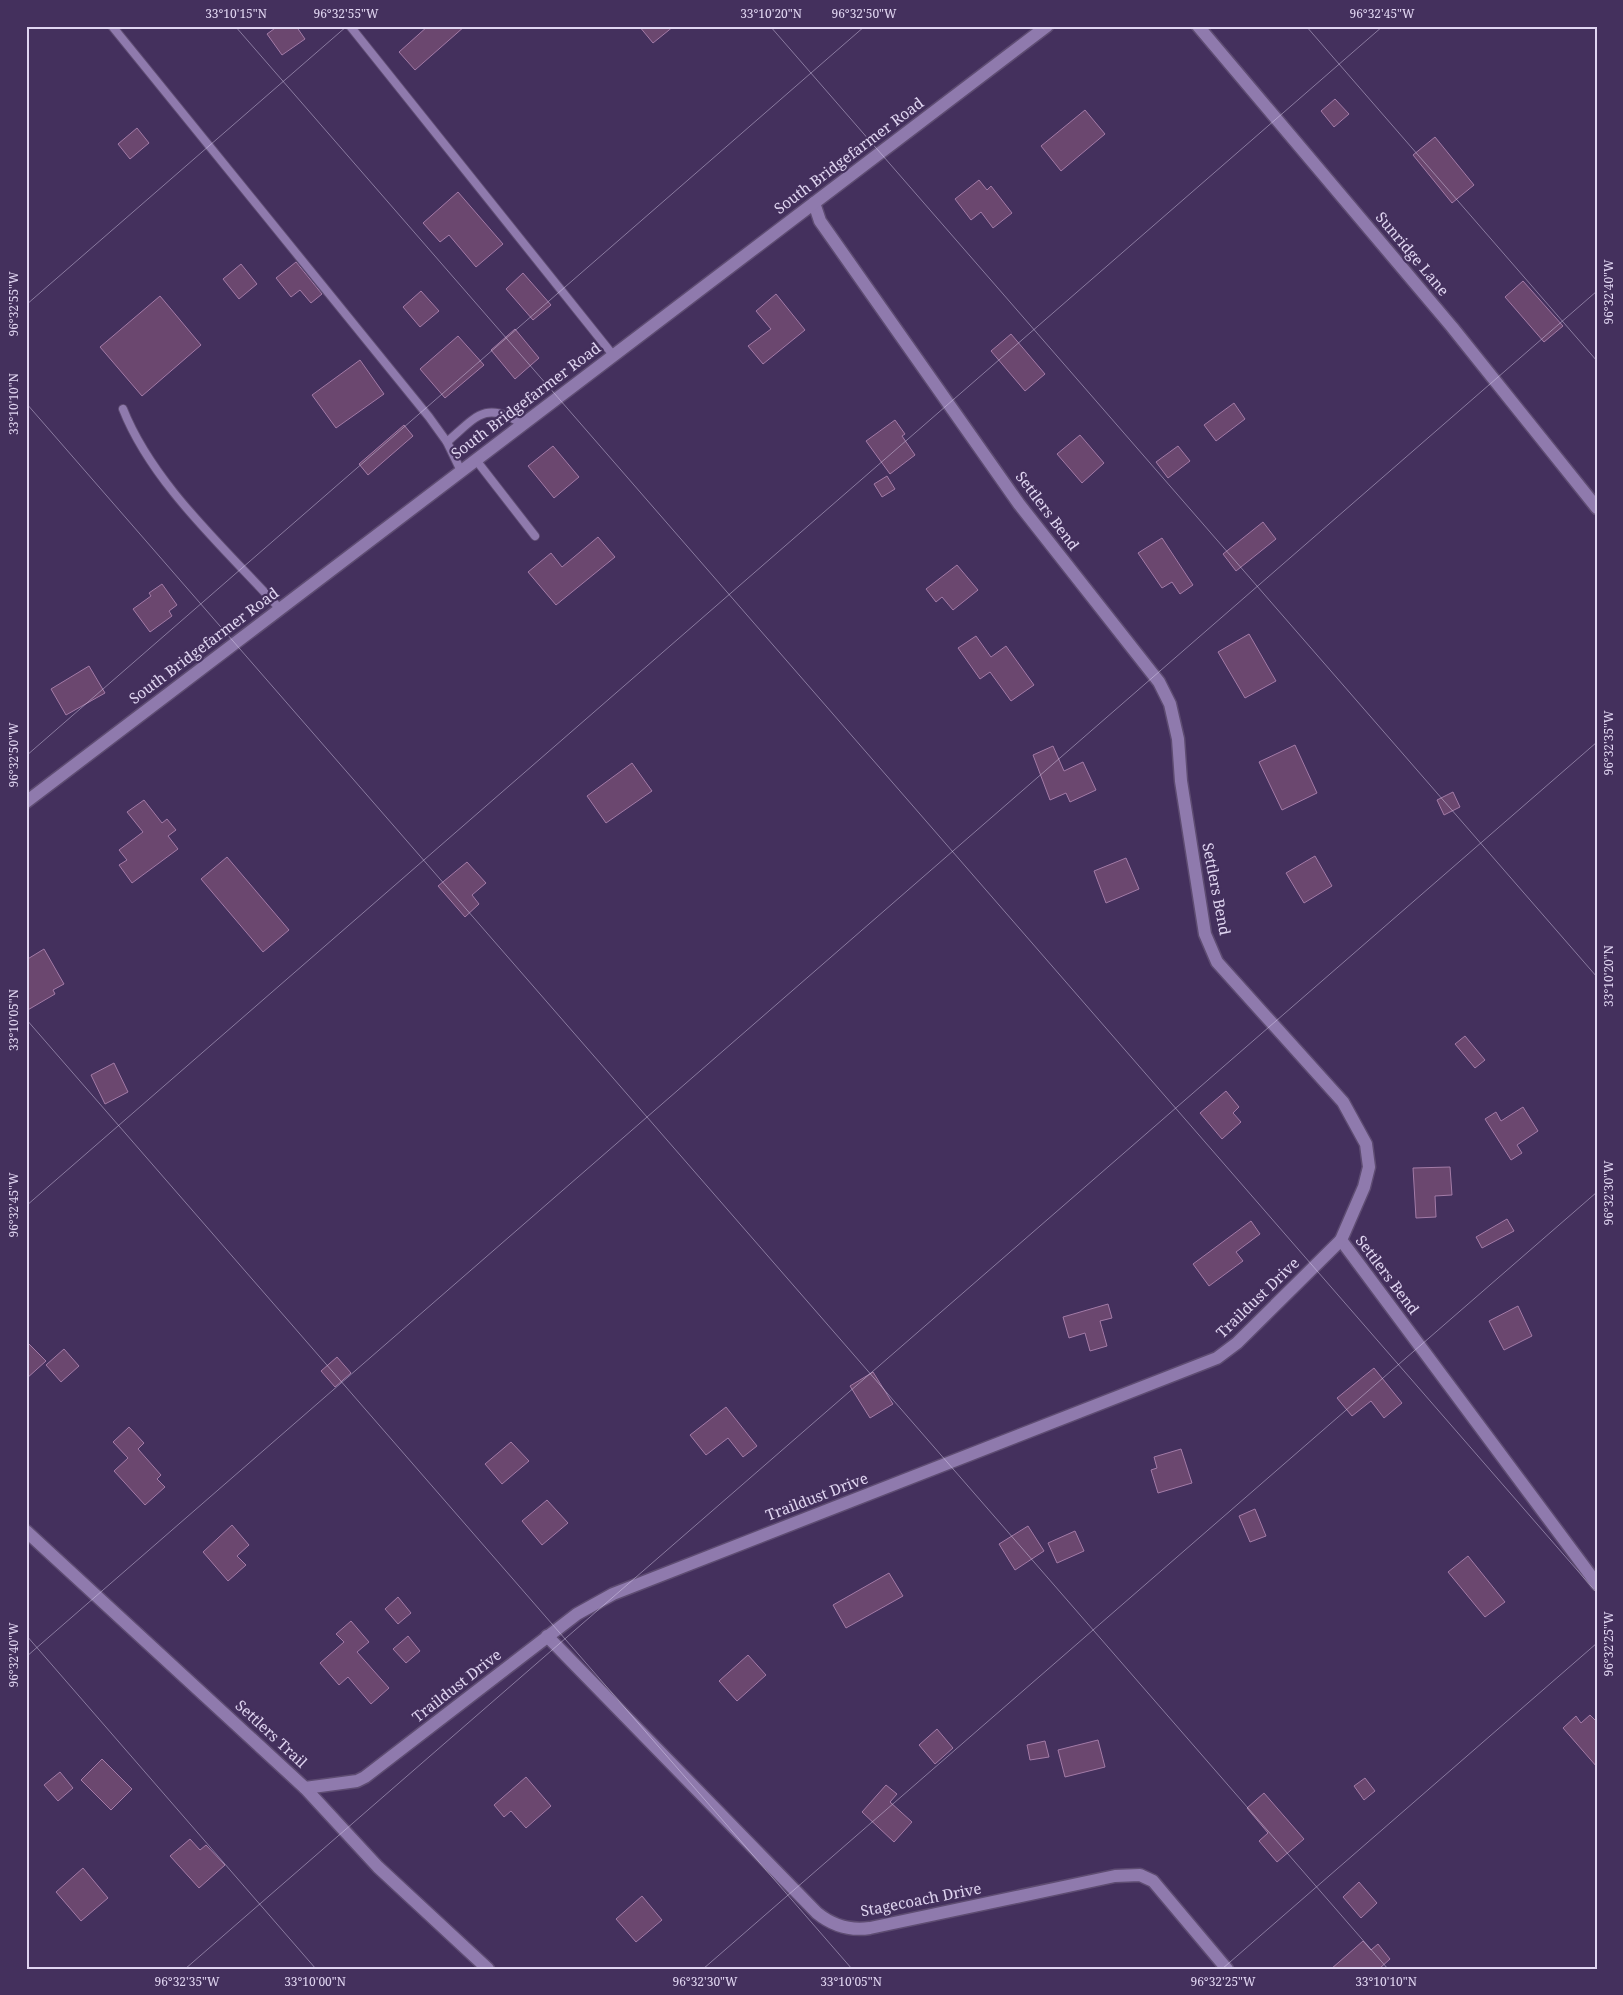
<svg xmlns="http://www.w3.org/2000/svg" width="1623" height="1995" viewBox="0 0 1623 1995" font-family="'Noto Serif',serif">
	<rect width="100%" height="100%" fill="#44305d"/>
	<g fill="#6b476f" stroke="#a37ba7">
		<polygon points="278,26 296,26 305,39 282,55 267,34"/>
		<polygon points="428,26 465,26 415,70 399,52"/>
		<polygon points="639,26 674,26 653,43"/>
		<polygon points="1335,99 1349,114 1334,127 1321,111"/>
		<polygon points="1085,110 1105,134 1061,171 1041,146"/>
		<polygon points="137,128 149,143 130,159 118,144"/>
		<polygon points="1435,137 1474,185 1452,203 1413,155"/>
		<polygon points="979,180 987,190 991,186 1012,213 993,228 981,212 971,220 955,199"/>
		<polygon points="458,192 503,244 476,267 449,235 440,242 423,223"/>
		<polygon points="296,262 322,294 311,303 300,290 291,297 276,278"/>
		<polygon points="241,264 257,284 239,299 223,279"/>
		<polygon points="523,273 551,305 533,320 506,289"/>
		<polygon points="1523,281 1563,326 1544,342 1505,297"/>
		<polygon points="421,291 439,311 420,327 403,307"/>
		<polygon points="776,294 805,330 763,364 748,346 771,329 756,311"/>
		<polygon points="160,296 201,345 142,396 100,347"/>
		<polygon points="515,329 539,358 515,379 491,350"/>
		<polygon points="1011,334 1045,374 1025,391 991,351"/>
		<polygon points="458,336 484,365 445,398 420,369"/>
		<polygon points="360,360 384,394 336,428 312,395"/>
		<polygon points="1234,403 1245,419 1216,441 1204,425"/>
		<polygon points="895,420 905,434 902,436 915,455 890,474 866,441"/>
		<polygon points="404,425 413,436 368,475 359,464"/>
		<polygon points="1080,435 1104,463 1082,483 1057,454"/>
		<polygon points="553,446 579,477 554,498 528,466"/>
		<polygon points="1178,446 1190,461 1168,478 1156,462"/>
		<polygon points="887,476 895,489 882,497 874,484"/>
		<polygon points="1263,522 1276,539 1236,571 1223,554"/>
		<polygon points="598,537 615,557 556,605 528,572 551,553 562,567"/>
		<polygon points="1162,538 1193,585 1180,594 1172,582 1162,588 1138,553"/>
		<polygon points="957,565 978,590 953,610 942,597 936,602 926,589"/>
		<polygon points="162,584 177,605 169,611 172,616 150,632 133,609 151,596 149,593"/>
		<polygon points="1249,634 1276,681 1245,698 1218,652"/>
		<polygon points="976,636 991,657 1006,646 1034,685 1011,701 990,672 980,679 958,648"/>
		<polygon points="89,666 105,693 66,715 51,689"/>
		<polygon points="1295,745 1317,793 1282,810 1259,762"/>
		<polygon points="1053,746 1064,771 1083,762 1096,790 1070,802 1066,793 1050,800 1033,755"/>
		<polygon points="632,763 652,791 606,823 587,796"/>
		<polygon points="1453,792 1460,807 1444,815 1437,800"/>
		<polygon points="144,800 162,823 167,819 176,830 168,836 178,849 132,883 119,865 127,860 119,850 143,832 127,812"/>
		<polygon points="1315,856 1332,886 1304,903 1286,873"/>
		<polygon points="227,857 289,930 263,952 201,879"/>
		<polygon points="1126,858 1139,889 1106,903 1094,871"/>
		<polygon points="467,862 486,883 472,895 479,904 465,917 438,886"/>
		<polygon points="44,949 64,984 53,990 55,994 26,1011 26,960"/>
		<polygon points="1465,1036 1485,1060 1475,1068 1455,1044"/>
		<polygon points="114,1063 128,1092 105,1104 91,1075"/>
		<polygon points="1226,1091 1239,1107 1233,1113 1241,1122 1222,1139 1200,1113"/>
		<polygon points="1523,1107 1538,1131 1517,1145 1522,1153 1511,1160 1485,1119 1496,1112 1501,1121"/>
		<polygon points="1450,1167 1452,1195 1435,1196 1436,1217 1416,1218 1413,1168"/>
		<polygon points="1507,1219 1514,1231 1482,1248 1476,1237"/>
		<polygon points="1251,1221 1260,1234 1236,1252 1243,1261 1209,1286 1193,1264"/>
		<polygon points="1108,1304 1112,1318 1100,1321 1107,1346 1090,1351 1085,1333 1069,1338 1063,1317"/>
		<polygon points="1518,1306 1532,1336 1504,1350 1489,1321"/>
		<polygon points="26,1341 46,1361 26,1379"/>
		<polygon points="64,1349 79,1366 61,1382 46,1365"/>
		<polygon points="337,1357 351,1373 335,1387 321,1371"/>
		<polygon points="1374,1368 1402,1403 1384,1418 1371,1401 1352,1416 1337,1398"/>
		<polygon points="873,1372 893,1404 870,1418 850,1386"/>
		<polygon points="726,1407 757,1446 743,1457 728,1438 706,1455 690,1435"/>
		<polygon points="129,1427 144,1443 138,1449 161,1475 157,1479 165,1487 145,1505 114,1471 128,1458 113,1442"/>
		<polygon points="511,1442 529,1461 502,1484 485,1464"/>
		<polygon points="1181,1449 1192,1483 1158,1493 1151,1470 1157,1468 1154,1457"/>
		<polygon points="547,1500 568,1523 542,1545 522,1521"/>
		<polygon points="1255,1509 1266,1536 1250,1542 1239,1516"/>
		<polygon points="232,1525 249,1545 237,1556 246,1565 228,1581 203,1552"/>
		<polygon points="1028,1526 1044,1551 1015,1570 999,1544"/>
		<polygon points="1075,1531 1084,1551 1057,1563 1048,1543"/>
		<polygon points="1468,1556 1505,1602 1485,1617 1448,1572"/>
		<polygon points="889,1573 903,1596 846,1628 833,1605"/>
		<polygon points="398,1597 411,1613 398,1624 385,1609"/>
		<polygon points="351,1621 369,1642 357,1652 389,1688 371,1704 348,1677 339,1685 320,1663 344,1642 336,1634"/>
		<polygon points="408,1636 420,1651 406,1663 393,1649"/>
		<polygon points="748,1655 766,1675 737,1701 719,1681"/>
		<polygon points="1590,1715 1597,1722 1597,1767 1563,1728 1576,1716 1581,1723"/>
		<polygon points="937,1729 953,1748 935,1764 919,1745"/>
		<polygon points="1098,1740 1105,1767 1065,1777 1058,1750"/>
		<polygon points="1045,1741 1049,1757 1030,1760 1027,1745"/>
		<polygon points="102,1759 132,1789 111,1810 81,1780"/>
		<polygon points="60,1772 73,1788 58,1801 44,1785"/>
		<polygon points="526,1777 551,1806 526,1828 511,1811 504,1817 494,1805"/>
		<polygon points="1365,1778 1375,1791 1364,1800 1354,1786"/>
		<polygon points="886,1785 897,1794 890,1802 912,1822 894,1842 862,1812"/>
		<polygon points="1264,1793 1304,1839 1277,1862 1259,1841 1268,1833 1247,1808"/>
		<polygon points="190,1839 200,1850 206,1845 225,1865 199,1888 170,1856"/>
		<polygon points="83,1868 108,1898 81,1921 56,1892"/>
		<polygon points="1359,1882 1377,1903 1361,1918 1343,1897"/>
		<polygon points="642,1896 662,1920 636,1942 616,1919"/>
		<polygon points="1363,1941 1371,1950 1378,1944 1390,1959 1379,1969 1331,1969"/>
	</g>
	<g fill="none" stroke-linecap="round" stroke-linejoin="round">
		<defs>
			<g id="service">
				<polyline points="112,26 429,417 447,442 461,471"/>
				<polyline points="350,26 613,355"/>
				<path d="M123 409C153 485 226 549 280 609"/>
				<path d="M447 442C476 417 485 400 522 424"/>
				<polyline points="476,460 535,536"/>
			</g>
			<g id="minor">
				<polyline points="1198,26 1452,327 1597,508"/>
				<polyline points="814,203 820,221 1019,504 1159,682 1170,704 1178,739 1181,781 1205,934 1217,962 1343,1102 1366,1144 1369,1167 1364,1187 1341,1240 1597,1584"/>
				<polyline points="26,802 1047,26"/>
				<polyline points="26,1531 305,1788 378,1867 488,1969"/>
				<path d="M547 1636 817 1913C833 1926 850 1931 870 1928L1115 1876 1140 1875 1153 1881 1227 1969"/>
				<polyline points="305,1788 357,1781 365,1777 577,1614 613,1594 1217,1358 1237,1343 1341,1240"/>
			</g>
		</defs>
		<use href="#service" stroke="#5e4c72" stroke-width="10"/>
		<use href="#minor" stroke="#5e4c72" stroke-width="15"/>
		<use href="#service" stroke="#8f7aad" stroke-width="8"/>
		<use href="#minor" stroke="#8f7aad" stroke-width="12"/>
	</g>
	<path fill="none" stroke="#e0d5f1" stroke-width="1" stroke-opacity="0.45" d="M235 26 1597 1593M770 26 1597 977M1306 26 1597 361M26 305 347 26M26 403 1388 1969M26 756 865 26M26 1019 852 1969M26 1206 1383 26M26 1635 316 1969M26 1657 1597 291M185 1969 1597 742M703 1969 1597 1192M1222 1969 1597 1643"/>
	<g text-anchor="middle" stroke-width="4.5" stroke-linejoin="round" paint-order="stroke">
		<g font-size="15" fill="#e0d5f1" stroke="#44305d">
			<text transform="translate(849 156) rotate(-37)" y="5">South Bridgefarmer Road</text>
			<text transform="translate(1412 254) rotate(50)" y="5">Sunridge Lane</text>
			<text transform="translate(526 401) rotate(-37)" y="5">South Bridgefarmer Road</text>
			<text transform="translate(1047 511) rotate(53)" y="5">Settlers Bend</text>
			<text transform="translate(204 646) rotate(-37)" y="5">South Bridgefarmer Road</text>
			<text transform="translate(1216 889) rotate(79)" y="5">Settlers Bend</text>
			<text transform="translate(1387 1275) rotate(53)" y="5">Settlers Bend</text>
			<text transform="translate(1258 1298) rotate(-44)" y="5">Traildust Drive</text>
			<text transform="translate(817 1497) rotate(-21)" y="5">Traildust Drive</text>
			<text transform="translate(457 1686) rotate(-38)" y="5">Traildust Drive</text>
			<text transform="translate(271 1734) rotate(43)" y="5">Settlers Trail</text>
			<text transform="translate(921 1900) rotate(-11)" y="5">Stagecoach Drive</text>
		</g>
	</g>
	<rect width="1623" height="1995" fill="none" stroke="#44305d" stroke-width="55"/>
	<rect x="28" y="28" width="1568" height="1940" fill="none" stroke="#e0d5f1" stroke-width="2"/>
	<g font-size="12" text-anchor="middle" fill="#e0d5f1">
		<text x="236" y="18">33°10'15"N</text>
		<text x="346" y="18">96°32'55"W</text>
		<text x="771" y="18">33°10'20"N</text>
		<text x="864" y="18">96°32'50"W</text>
		<text x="1382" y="18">96°32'45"W</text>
		<text transform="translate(1609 292) rotate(-90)" y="4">96°32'40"W</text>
		<text transform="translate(14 304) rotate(-90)" y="4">96°32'55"W</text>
		<text transform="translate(14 404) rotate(-90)" y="4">33°10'10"N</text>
		<text transform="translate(1609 743) rotate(-90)" y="4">96°32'35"W</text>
		<text transform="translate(14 755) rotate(-90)" y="4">96°32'50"W</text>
		<text transform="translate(1609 976) rotate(-90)" y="4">33°10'20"N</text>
		<text transform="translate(14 1020) rotate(-90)" y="4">33°10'05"N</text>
		<text transform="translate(1609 1193) rotate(-90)" y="4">96°32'30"W</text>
		<text transform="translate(14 1205) rotate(-90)" y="4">96°32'45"W</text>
		<text transform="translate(1609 1644) rotate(-90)" y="4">96°32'25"W</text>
		<text transform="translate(14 1655) rotate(-90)" y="4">96°32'40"W</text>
		<text x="187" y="1986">96°32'35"W</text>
		<text x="315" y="1986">33°10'00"N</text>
		<text x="705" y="1986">96°32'30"W</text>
		<text x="851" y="1986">33°10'05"N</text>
		<text x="1223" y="1986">96°32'25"W</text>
		<text x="1386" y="1986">33°10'10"N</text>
	</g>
</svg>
